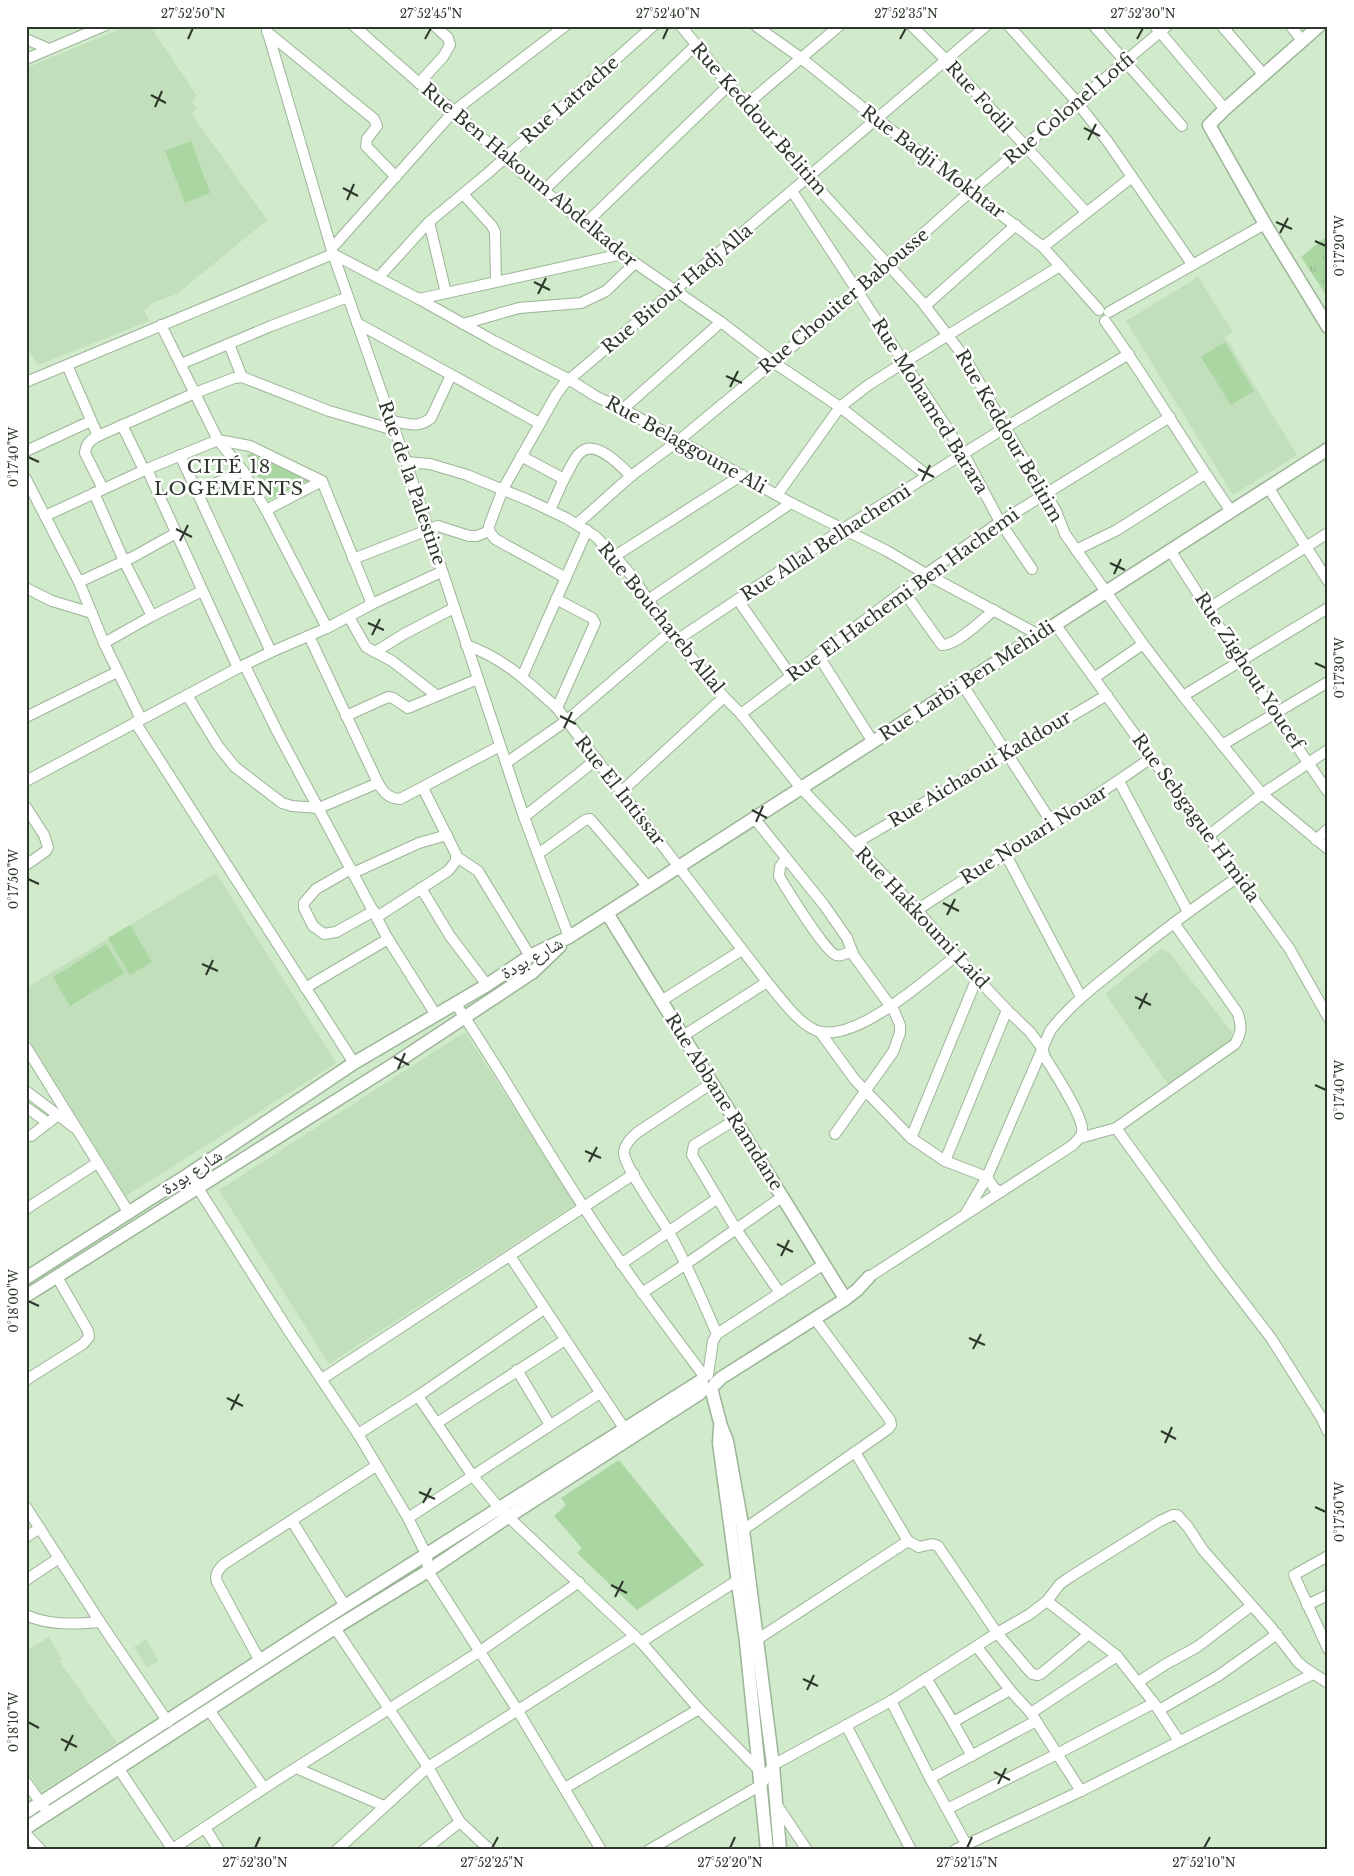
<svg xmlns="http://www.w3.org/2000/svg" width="1354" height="1876" viewBox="0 0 1354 1876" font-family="'Libre Baskerville','Noto Naskh Arabic',serif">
	<defs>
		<pattern id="grass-tufts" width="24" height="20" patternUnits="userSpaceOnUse" patternTransform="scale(1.25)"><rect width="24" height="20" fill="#aad6a2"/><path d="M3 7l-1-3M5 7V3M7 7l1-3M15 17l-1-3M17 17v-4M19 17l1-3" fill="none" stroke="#93b88c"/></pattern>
	</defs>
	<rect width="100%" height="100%" fill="#d0eacb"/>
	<g fill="#c1dfbb">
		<polygon points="128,26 150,26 197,96 192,102 197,109 191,113 267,220 177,294 154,302 144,310 149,321 38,365 26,347 26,68"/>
		<polygon points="1198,277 1233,332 1225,337 1297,455 1233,495 1126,321"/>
		<polygon points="216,873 336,1063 126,1196 26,1035 26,988"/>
		<polygon points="1161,949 1168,951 1232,1032 1230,1044 1169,1085 1105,994"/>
		<polygon points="465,1032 576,1204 329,1364 219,1190"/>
		<polygon points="49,1637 62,1659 59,1661 117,1743 41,1792 26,1768 26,1651"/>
		<polygon points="146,1639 159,1661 147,1668 134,1647"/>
	</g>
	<g fill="url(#grass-tufts)">
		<polygon points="1328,235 1328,298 1301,257"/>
		<polygon points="256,451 308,481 269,500 247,455"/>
	</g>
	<g fill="#aad6a2">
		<polygon points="191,141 210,193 185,203 165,151"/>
		<polygon points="1225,342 1254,391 1231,405 1201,357"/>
		<polygon points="130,925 152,962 130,975 108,938"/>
		<polygon points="106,944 124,973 70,1006 53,977"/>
		<polygon points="619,1460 704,1565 637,1610 577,1553 582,1548 554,1516 566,1505 561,1498"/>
	</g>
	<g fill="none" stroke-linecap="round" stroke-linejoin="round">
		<defs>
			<g id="minor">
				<polyline points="266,26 333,254 406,462 524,817 569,937"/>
				<polyline points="354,26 419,83 454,111 504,158 622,254 721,322 773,362 840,407 928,476"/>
				<polyline points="681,26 729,85 747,104 808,177 922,302 965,358 1026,463 1056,511 1065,534 1143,644 1183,696 1262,794 1328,849"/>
				<polyline points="756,26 801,58 868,112 1043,247 1099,310"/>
				<polyline points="912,26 946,60 1086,212"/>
				<polyline points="1009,26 1076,101 1108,142 1192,264"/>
				<polyline points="1094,26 1182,126"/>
				<polyline points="1155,26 1225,109"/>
				<polyline points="1222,26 1264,75"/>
				<polyline points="1291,26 1302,41"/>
				<polyline points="267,32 374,119 377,126 367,139 366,146 396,177"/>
				<polyline points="26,39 49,49"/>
				<polyline points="26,59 104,26"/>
				<polyline points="419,83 443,57 450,45 448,38 435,26"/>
				<polyline points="747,104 839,26"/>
				<polyline points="544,190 696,45"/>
				<polyline points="792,191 964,454 1000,522 1032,569"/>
				<polyline points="463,194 492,226 495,232 496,282"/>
				<polyline points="429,222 446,293"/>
				<polyline points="586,223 729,85"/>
				<polyline points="1043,247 1132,177"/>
				<polyline points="332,248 454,111 565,26"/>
				<polyline points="333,254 419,299 494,341 570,380 597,397 623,409 791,503 887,551 926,574 1039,635"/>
				<polyline points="378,278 429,222 488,173 653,26"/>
				<polyline points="419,299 622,254"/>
				<polyline points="925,306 1016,225"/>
				<polyline points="1109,312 1265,224"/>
				<path d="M1105 321C1150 383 1187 449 1231 511"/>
				<polyline points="357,323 539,423"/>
				<polyline points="463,324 519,308 581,303 606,291 635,263"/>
				<polyline points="161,325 218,440 243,471 266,510 327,628"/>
				<polyline points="229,344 242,377"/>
				<polyline points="181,364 271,326 348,297"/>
				<polyline points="67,365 98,436 195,393 234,378 242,377 329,411 394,430"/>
				<polyline points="26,382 333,254"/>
				<polyline points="623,409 721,322"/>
				<path d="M391 421C405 423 419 429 431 418L451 375"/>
				<polyline points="122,425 144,470"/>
				<path d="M98 436C90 440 86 444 85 453L103 489"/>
				<polyline points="26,451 91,421"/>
				<polyline points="180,455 271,652"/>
				<path d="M521 456 564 479C569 471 574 457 581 452 596 439 621 466 631 476"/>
				<path d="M406 462 430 464 467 475 528 500 566 518 595 536 615 556 631 575 670 632 724 697 741 714 801 788 917 910 956 956 1007 1010 1030 1032 1042 1048 1045 1057C1053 1071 1085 1118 1082 1132 1081 1138 1076 1141 1073 1145L869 1277"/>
				<polyline points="147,469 218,440 250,446 322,481 372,604"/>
				<polyline points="26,479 79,582 104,643 141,719"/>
				<polyline points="1268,487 1328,581"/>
				<polyline points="197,492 243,471"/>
				<polyline points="94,493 124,561 152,616"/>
				<polyline points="777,495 840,407 867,386 903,363 1060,266"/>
				<polyline points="266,510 322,481"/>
				<polyline points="550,510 564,479"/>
				<polyline points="45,516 147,469 238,668"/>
				<polyline points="577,524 631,476 678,441 858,292 971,191 1167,26"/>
				<polyline points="1076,550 1117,530 1205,474"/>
				<polyline points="1170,550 1275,714 1328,792"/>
				<polyline points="615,556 742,475"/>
				<polyline points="353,559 438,526 469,536 477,536 489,531"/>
				<polyline points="566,578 495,539 489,531 489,526 503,489 556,395 564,384 986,26"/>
				<polyline points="79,582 133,557 176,533"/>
				<polyline points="26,588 52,601 92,613"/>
				<path d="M904 592 942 645C956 646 983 619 994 610"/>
				<polyline points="556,599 592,618 595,623 557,708"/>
				<polyline points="648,600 791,503"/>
				<polyline points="738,600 791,676"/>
				<polyline points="1209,608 1328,533"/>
				<polyline points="349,617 366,647 392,661 436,695"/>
				<polyline points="1055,624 1289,948 1328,1017"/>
				<path d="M309 636 378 783C384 793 388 798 400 799L500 746"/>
				<polyline points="677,640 843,529 1006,427 1129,354"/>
				<polyline points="104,643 152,616 202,591"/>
				<path d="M466 645C504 658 528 682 557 708L767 982C780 997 801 1028 821 1032 860 1039 925 980 956 956"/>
				<polyline points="375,652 404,634 454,608"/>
				<polyline points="818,655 873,742"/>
				<polyline points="245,666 277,731 388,939 436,1015"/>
				<polyline points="522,677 587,530"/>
				<polyline points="1094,678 1143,644"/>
				<polyline points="962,684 1052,823"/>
				<polyline points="187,695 218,746 235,767 282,803 292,806 319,808 378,783"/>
				<polyline points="1183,696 1328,608"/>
				<polyline points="741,714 926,574 1000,522 1170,417"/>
				<polyline points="346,716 388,697 393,698 408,708 478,679"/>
				<polyline points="26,717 117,672"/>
				<polyline points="135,722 354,1063"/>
				<polyline points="1222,745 1328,682"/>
				<polyline points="506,763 566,721 670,632"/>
				<polyline points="26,781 238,668 271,652 327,628 372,604 441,572"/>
				<polyline points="1119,781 1188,912"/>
				<polyline points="622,791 724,697"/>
				<polyline points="26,807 44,835 48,847 46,851 26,865"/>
				<polyline points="524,817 597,759"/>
				<polyline points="754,818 824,905 847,938 854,956 894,1011 900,1025 900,1033 893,1052 835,1134"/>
				<polyline points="1208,836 1262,794 1328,750"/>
				<polyline points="1316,840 1328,829"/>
				<polyline points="854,844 1107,695"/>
				<polyline points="1005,853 1081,997"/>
				<polyline points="538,854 585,820 590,819 648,887"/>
				<polyline points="457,857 478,871 530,956"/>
				<path d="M786 858 780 867 779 876C786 888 826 953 836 955 841 957 847 953 851 951"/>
				<polyline points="351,869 316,889 304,903 304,908 313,926 324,934 336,932 374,911"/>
				<polyline points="353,873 419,843 447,835"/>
				<polyline points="421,888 450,936 487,985"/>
				<path d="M917 910C995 859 1075 812 1151 758"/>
				<polyline points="377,917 448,871 456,861 456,854 423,788"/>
				<polyline points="305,988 388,939"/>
				<polyline points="661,1001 742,950"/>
				<path d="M455 1003C501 1070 540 1141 585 1209 622 1267 663 1321 704 1376"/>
				<polyline points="820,1032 855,1080 911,1138 945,1161 987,1177 994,1188 1001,1192"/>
				<polyline points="683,1036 767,982"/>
				<polyline points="26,1047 129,1213"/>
				<polyline points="26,1091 75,1128"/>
				<polyline points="26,1107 48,1123"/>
				<polyline points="735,1120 694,1145 692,1155 736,1229 780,1293"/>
				<polyline points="1116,1128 1218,1269 1271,1338 1321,1417 1328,1432"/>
				<polyline points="31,1136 58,1115"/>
				<polyline points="911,1138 977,978"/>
				<path d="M1080 1138 1116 1128 1235 1044C1242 1032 1242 1024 1237 1012L1174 923"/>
				<polyline points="945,1161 1007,1010"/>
				<polyline points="189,1174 290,1333 358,1434 408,1518 427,1556 428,1571 518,1711 601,1850"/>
				<polyline points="26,1209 97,1163"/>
				<path d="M966 1213 987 1177 1050 1031C1068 1007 1092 988 1116 969 1155 936 1196 906 1238 877"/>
				<polyline points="510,1256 624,1428"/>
				<polyline points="621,1264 718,1198"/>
				<polyline points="642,1293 686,1264 782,1197"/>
				<polyline points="815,1319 890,1420 891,1425 888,1429 855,1452 908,1541 919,1547 932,1544 938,1546 997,1633 1032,1674 1038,1675 1042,1673 1089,1634"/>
				<polyline points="717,1334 824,1264"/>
				<polyline points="517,1370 550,1425"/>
				<path d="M708 1375 713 1341 717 1334C702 1300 688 1266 670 1234 661 1218 626 1169 624 1154 623 1145 632 1137 638 1132L712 1083"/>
				<polyline points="322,1379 634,1174"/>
				<polyline points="26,1380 83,1344 89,1337 88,1331 57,1277"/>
				<polyline points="418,1396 472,1475 500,1509 641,1642 699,1709 759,1770"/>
				<polyline points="437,1423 565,1340"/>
				<polyline points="358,1434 418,1396 544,1309"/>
				<polyline points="26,1507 100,1622 168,1722"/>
				<polyline points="408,1518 600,1393"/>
				<polyline points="292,1521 345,1606"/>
				<polyline points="743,1530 855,1452"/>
				<polyline points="26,1537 40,1528"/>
				<polyline points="1328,1556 1294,1575 1328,1649"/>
				<polyline points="26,1580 59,1558"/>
				<polyline points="1047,1601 1060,1584 1070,1577 1160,1521 1173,1515 1177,1515 1188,1527 1203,1550 1270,1626 1298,1662 1305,1668 1328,1683"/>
				<polyline points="1307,1605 1328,1595"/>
				<path d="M26 1615C50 1626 75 1624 100 1622"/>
				<polyline points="335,1628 428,1767 460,1822 490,1850"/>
				<polyline points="758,1639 908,1541"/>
				<polyline points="641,1642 738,1580"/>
				<polyline points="977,1647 1010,1690 1031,1713 1081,1791"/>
				<path d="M260 1661 217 1582C214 1574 219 1569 224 1564L376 1466"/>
				<polyline points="926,1678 953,1722"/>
				<polyline points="1138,1682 1166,1664 1197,1647 1251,1606"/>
				<polyline points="891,1701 930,1778 966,1844"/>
				<polyline points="209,1710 264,1788"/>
				<polyline points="1159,1710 1218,1676 1277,1634"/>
				<polyline points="1031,1713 1117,1656"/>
				<polyline points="846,1725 911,1850"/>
				<polyline points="972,1756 953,1722 1010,1690"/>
				<polyline points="296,1768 384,1806"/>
				<polyline points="119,1769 173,1850"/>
				<polyline points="930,1778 1036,1721"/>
				<polyline points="26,1782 49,1814"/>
				<polyline points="565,1788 699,1709"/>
				<polyline points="777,1805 807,1850"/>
				<polyline points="947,1809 1057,1754 1154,1703"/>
				<polyline points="205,1828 219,1850"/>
				<polyline points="26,1834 41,1850"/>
				<polyline points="171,1850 272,1783 479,1652 579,1582"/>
				<polyline points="337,1850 428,1767 635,1636"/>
				<polyline points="424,1850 460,1822"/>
				<polyline points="649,1850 761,1785 773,1765 891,1701 997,1633 1030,1614 1047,1601 1117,1656 1154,1703 1179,1741"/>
				<polyline points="955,1850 1081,1791 1313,1674"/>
			</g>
			<g id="tertiary">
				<polyline points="1319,26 1225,109 1209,125 1265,224 1328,327"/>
				<polyline points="607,913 841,1292"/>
				<polyline points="26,1278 189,1174 354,1063 487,985 530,956 569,937 607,913 1328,449"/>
				<polyline points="26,1296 394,1064 533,972 560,946"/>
				<polyline points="715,1384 721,1378 844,1300 857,1290 869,1277"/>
				<polyline points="711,1388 721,1426 727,1441 743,1530 773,1765 780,1850"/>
				<polyline points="720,1428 719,1443 746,1642 767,1850"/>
				<polyline points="26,1812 321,1621 702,1380"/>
				<polyline points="26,1828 335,1628 428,1571 508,1517 671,1412 699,1394 705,1388"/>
			</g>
		</defs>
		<use href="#minor" stroke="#9cb598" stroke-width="12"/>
		<use href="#tertiary" stroke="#9cb598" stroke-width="15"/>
		<use href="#minor" stroke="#fff" stroke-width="10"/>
		<use href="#tertiary" stroke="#fff" stroke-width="12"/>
	</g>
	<path fill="none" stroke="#2d372b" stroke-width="2" d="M188 39 193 28M425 39 431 28M663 39 668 28M900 39 906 28M1137 39 1143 28M151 95 166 103M155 107 162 91M1084 128 1100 136M1088 140 1096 124M343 188 358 196M347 200 354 184M1276 222 1292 229M1280 233 1288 218M1315 241 1326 246M534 282 550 290M538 294 546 278M726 376 742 383M730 387 738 371M28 457 39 462M918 469 934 477M922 481 930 465M176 529 192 537M180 541 188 525M1110 563 1125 570M1114 574 1121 559M368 623 384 630M372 635 380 619M1315 663 1326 668M560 716 576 724M564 728 572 712M752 810 767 818M756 822 763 806M28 879 39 884M943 903 959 911M947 915 955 899M202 964 218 971M206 975 213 960M1135 997 1151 1005M1139 1009 1147 993M394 1057 409 1065M398 1069 405 1053M1315 1085 1326 1090M585 1151 601 1158M589 1162 597 1147M777 1244 793 1252M781 1256 789 1240M28 1301 39 1306M969 1338 985 1345M973 1349 981 1334M227 1398 243 1406M231 1410 239 1394M1161 1431 1176 1439M1165 1443 1172 1427M419 1492 435 1499M423 1503 431 1488M1315 1507 1326 1512M611 1585 627 1593M615 1597 623 1581M803 1679 818 1686M807 1690 814 1675M28 1722 39 1728M61 1739 77 1747M65 1751 73 1735M994 1772 1010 1780M998 1784 1006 1768M255 1848 260 1837M492 1848 498 1837M730 1848 735 1837M967 1848 972 1837M1204 1848 1210 1837"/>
	<g text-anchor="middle" stroke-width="5" stroke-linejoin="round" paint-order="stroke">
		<g font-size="18" fill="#2d372b" stroke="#fff">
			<text transform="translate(979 97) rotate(48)" y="6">Rue Fodil</text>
			<text transform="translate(570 100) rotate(-41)" y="6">Rue Latrache</text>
			<text transform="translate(1069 109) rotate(-40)" y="6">Rue Colonel Lotfi</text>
			<text transform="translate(759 119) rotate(49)" y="6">Rue Keddour Belitim</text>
			<text transform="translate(933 162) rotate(37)" y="6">Rue Badji Mokhtar</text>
			<text transform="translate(529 175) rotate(40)" y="6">Rue Ben Hakoum Abdelkader</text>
			<text transform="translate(677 289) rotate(-40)" y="6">Rue Bitour Hadj Alla</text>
			<text transform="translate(844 301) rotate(-40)" y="6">Rue Chouiter Babousse</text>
			<text transform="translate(930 406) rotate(58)" y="6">Rue Mohamed Barara</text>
			<text transform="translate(1009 436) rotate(60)" y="6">Rue Keddour Belitim</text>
			<text transform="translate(686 445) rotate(29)" y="6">Rue Belaggoune Ali</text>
			<text transform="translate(412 483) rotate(71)" y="6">Rue de la Palestine</text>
			<text transform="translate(826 543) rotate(-33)" y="6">Rue Allal Belhachemi</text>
			<text transform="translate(903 595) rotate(-36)" y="6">Rue El Hachemi Ben Hachemi</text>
			<text transform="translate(661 618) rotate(51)" y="6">Rue Bouchareb Allal</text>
			<text transform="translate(1249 671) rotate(57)" y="6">Rue Zighout Youcef</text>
			<text transform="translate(967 681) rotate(-33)" y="6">Rue Larbi Ben Mehidi</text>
			<text transform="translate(980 769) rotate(-31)" y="6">Rue Aichaoui Kaddour</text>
			<text transform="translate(620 791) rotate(52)" y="6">Rue El Intissar</text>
			<text transform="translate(1196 818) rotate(54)" y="6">Rue Sebgague H'mida</text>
			<text transform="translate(1034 835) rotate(-32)" y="6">Rue Nouari Nouar</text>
			<text transform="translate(922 918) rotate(47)" y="6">Rue Hakkoumi Laid</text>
			<text transform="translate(532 958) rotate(-29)" y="6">شارع بودة</text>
			<text transform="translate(724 1102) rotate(58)" y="6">Rue Abbane Ramdane</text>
			<text transform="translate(192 1172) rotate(-33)" y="6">شارع بودة</text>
		</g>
		<g font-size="19" letter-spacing="1" fill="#2d372b" stroke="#fff">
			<text x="229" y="473">CITÉ 18<tspan x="229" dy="22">LOGEMENTS</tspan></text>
		</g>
	</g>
	<rect width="1354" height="1876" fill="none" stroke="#ffffff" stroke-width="55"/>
	<rect x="28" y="28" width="1298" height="1820" fill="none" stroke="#2d372b" stroke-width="2"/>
	<g font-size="12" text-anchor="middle" fill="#2d372b">
		<text x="193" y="18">27°52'50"N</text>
		<text x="431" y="18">27°52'45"N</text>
		<text x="668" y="18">27°52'40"N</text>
		<text x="906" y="18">27°52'35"N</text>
		<text x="1143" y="18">27°52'30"N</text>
		<text transform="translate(1340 246) rotate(-90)" y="4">0°17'20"W</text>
		<text transform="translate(14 457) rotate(-90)" y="4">0°17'40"W</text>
		<text transform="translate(1340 668) rotate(-90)" y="4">0°17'30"W</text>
		<text transform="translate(14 879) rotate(-90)" y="4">0°17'50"W</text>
		<text transform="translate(1340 1090) rotate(-90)" y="4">0°17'40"W</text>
		<text transform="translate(14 1301) rotate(-90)" y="4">0°18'00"W</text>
		<text transform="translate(1340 1512) rotate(-90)" y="4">0°17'50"W</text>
		<text transform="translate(14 1722) rotate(-90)" y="4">0°18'10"W</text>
		<text x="255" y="1867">27°52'30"N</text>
		<text x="492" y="1867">27°52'25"N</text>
		<text x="730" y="1867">27°52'20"N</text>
		<text x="967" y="1867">27°52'15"N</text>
		<text x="1204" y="1867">27°52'10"N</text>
	</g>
</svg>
